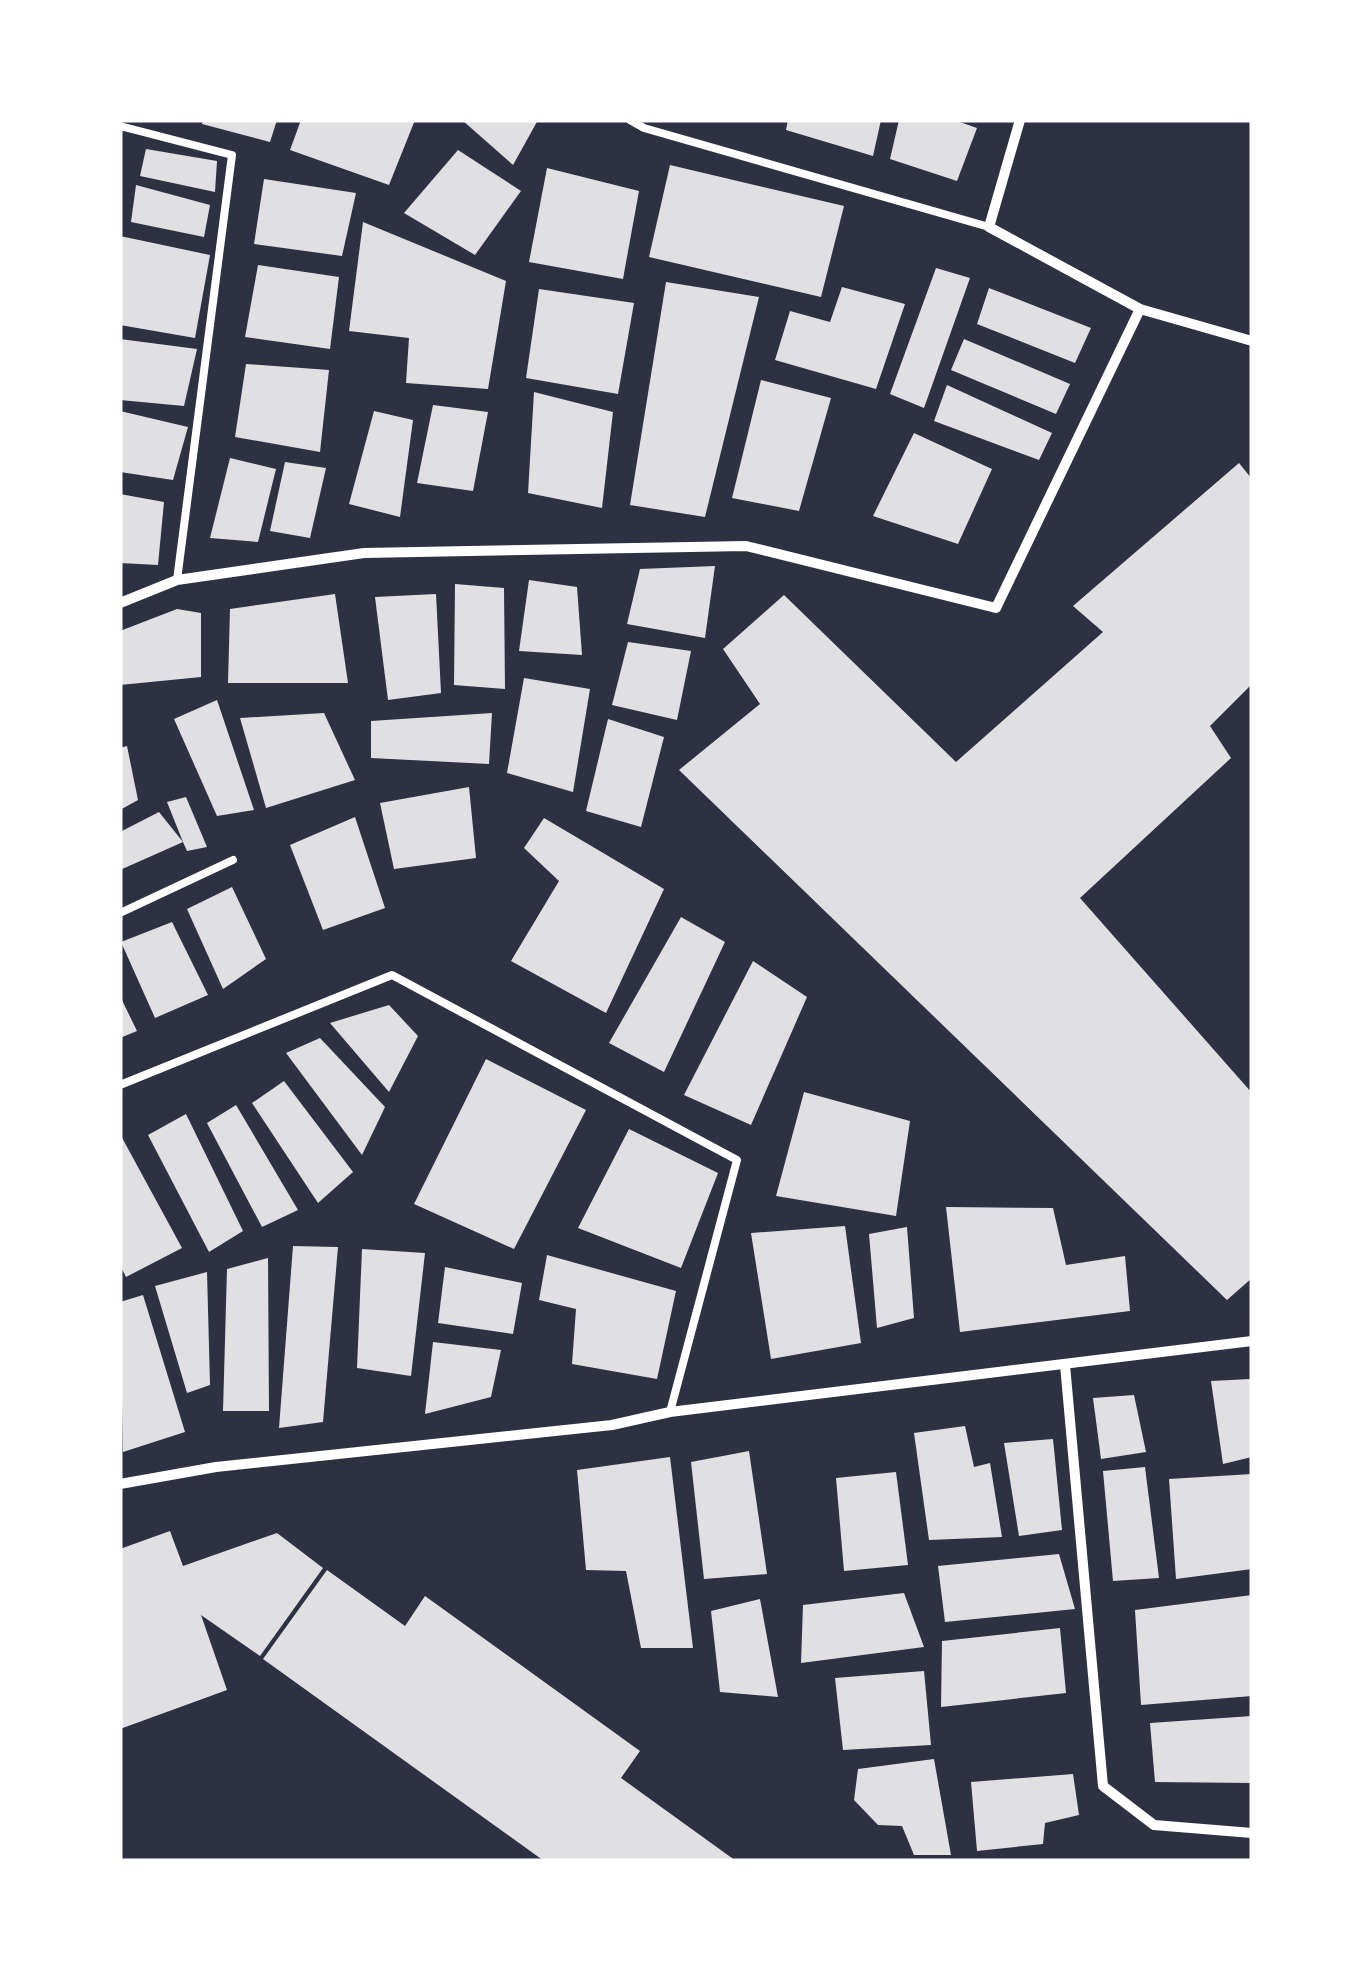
<svg xmlns="http://www.w3.org/2000/svg" width="1372" height="1981" viewBox="0 0 1372 1981" font-family="Montserrat,sans-serif">
	<rect width="100%" height="100%" fill="#2d3142"/>
	<g fill="#e0e0e3">
		<polygon points="203,120 277,120 270,142 202,124"/>
		<polygon points="301,120 415,120 389,185 290,150"/>
		<polygon points="462,120 538,120 513,165"/>
		<polygon points="788,120 881,120 873,156 786,130"/>
		<polygon points="899,120 954,120 977,128 957,181 890,159"/>
		<polygon points="146,149 217,161 215,192 140,176"/>
		<polygon points="458,150 521,191 475,255 404,213"/>
		<polygon points="670,165 844,206 821,297 649,257"/>
		<polygon points="547,168 639,191 623,279 529,262"/>
		<polygon points="264,179 356,193 342,256 254,244"/>
		<polygon points="136,185 210,205 204,237 131,222"/>
		<polygon points="363,222 506,281 488,389 406,383 409,338 349,331"/>
		<polygon points="120,236 210,255 195,338 120,325"/>
		<polygon points="258,265 339,277 330,349 245,337"/>
		<polygon points="936,268 970,278 924,408 890,394"/>
		<polygon points="666,282 759,297 705,517 630,505"/>
		<polygon points="842,287 905,304 876,389 775,360 790,311 830,322"/>
		<polygon points="989,288 1091,328 1075,363 977,324"/>
		<polygon points="539,289 634,303 618,394 526,378"/>
		<polygon points="120,339 197,349 184,406 120,400"/>
		<polygon points="964,339 1070,384 1056,414 951,370"/>
		<polygon points="246,364 329,370 320,452 235,437"/>
		<polygon points="761,380 831,398 799,511 732,498"/>
		<polygon points="947,385 1052,433 1039,460 934,421"/>
		<polygon points="534,392 613,412 602,508 528,493"/>
		<polygon points="433,405 488,412 473,491 417,483"/>
		<polygon points="120,411 188,427 173,480 120,472"/>
		<polygon points="374,411 413,420 400,517 349,504"/>
		<polygon points="914,433 992,469 958,544 873,516"/>
		<polygon points="230,458 276,469 258,542 210,538"/>
		<polygon points="285,462 326,468 310,538 270,531"/>
		<polygon points="1239,463 1252,479 1252,684 1210,726 1231,758 1080,898 1252,1093 1252,1278 1227,1300 679,770 760,704 723,649 784,595 956,762 1103,632 1073,606"/>
		<polygon points="120,494 164,502 158,565 120,563"/>
		<polygon points="715,566 705,638 627,624 640,569"/>
		<polygon points="529,580 577,587 582,655 519,651"/>
		<polygon points="455,584 504,588 505,689 454,685"/>
		<polygon points="335,594 348,683 228,683 230,609"/>
		<polygon points="436,594 441,693 388,700 375,597"/>
		<polygon points="177,609 201,613 201,677 120,685 120,631"/>
		<polygon points="628,642 691,651 677,720 612,705"/>
		<polygon points="524,678 590,689 573,792 507,773"/>
		<polygon points="217,700 254,810 217,816 174,719"/>
		<polygon points="324,713 355,780 266,808 240,718"/>
		<polygon points="492,713 489,764 371,758 371,721"/>
		<polygon points="608,719 664,737 641,827 586,811"/>
		<polygon points="127,746 138,800 120,810 120,748"/>
		<polygon points="469,787 476,858 394,869 380,803"/>
		<polygon points="186,797 207,847 187,851 183,842 167,802"/>
		<polygon points="159,812 183,842 120,870 120,832"/>
		<polygon points="355,817 385,908 323,930 290,845"/>
		<polygon points="544,818 664,889 606,1013 511,961 559,881 524,848"/>
		<polygon points="232,887 266,959 223,989 187,909"/>
		<polygon points="681,917 725,942 664,1072 609,1043"/>
		<polygon points="172,922 208,995 155,1018 121,942"/>
		<polygon points="753,961 807,997 751,1125 684,1095"/>
		<polygon points="120,996 137,1031 120,1038"/>
		<polygon points="389,1005 418,1036 389,1092 330,1023"/>
		<polygon points="320,1038 385,1107 362,1155 286,1053"/>
		<polygon points="486,1059 586,1110 514,1249 414,1204"/>
		<polygon points="284,1081 353,1172 318,1203 252,1103"/>
		<polygon points="804,1092 910,1121 896,1216 776,1196"/>
		<polygon points="236,1105 298,1210 262,1227 207,1123"/>
		<polygon points="186,1114 243,1231 209,1252 148,1135"/>
		<polygon points="629,1129 718,1173 681,1268 578,1228"/>
		<polygon points="120,1134 182,1248 126,1277 120,1265"/>
		<polygon points="946,1207 1053,1208 1066,1265 1125,1256 1130,1311 960,1332"/>
		<polygon points="845,1226 861,1343 771,1359 751,1233"/>
		<polygon points="907,1227 914,1318 877,1328 869,1234"/>
		<polygon points="293,1246 338,1247 323,1422 279,1428"/>
		<polygon points="362,1249 425,1253 411,1376 357,1368"/>
		<polygon points="547,1255 676,1291 657,1379 572,1364 576,1309 539,1300"/>
		<polygon points="268,1258 269,1411 223,1411 227,1269"/>
		<polygon points="445,1267 522,1283 513,1334 438,1323"/>
		<polygon points="207,1272 210,1385 187,1393 155,1286"/>
		<polygon points="143,1295 185,1432 123,1452 120,1302"/>
		<polygon points="433,1342 501,1350 491,1397 425,1414"/>
		<polygon points="1250,1379 1252,1457 1223,1464 1211,1381"/>
		<polygon points="1134,1395 1146,1452 1101,1459 1093,1398"/>
		<polygon points="965,1426 974,1467 990,1463 1002,1537 929,1540 914,1433"/>
		<polygon points="1053,1439 1062,1530 1019,1536 1004,1443"/>
		<polygon points="749,1451 767,1574 704,1579 691,1462"/>
		<polygon points="670,1457 693,1648 641,1648 626,1571 586,1570 577,1470"/>
		<polygon points="1145,1467 1159,1578 1113,1581 1103,1471"/>
		<polygon points="896,1472 908,1565 844,1571 836,1478"/>
		<polygon points="1252,1474 1252,1569 1176,1579 1169,1479"/>
		<polygon points="170,1531 183,1566 277,1533 323,1568 260,1656 201,1615 227,1690 120,1729 120,1549"/>
		<polygon points="1059,1554 1075,1609 945,1622 938,1566"/>
		<polygon points="327,1570 405,1626 425,1596 640,1751 621,1778 736,1861 544,1861 263,1659"/>
		<polygon points="904,1593 924,1647 801,1663 803,1605"/>
		<polygon points="1252,1595 1252,1696 1141,1705 1135,1610"/>
		<polygon points="760,1599 778,1697 720,1692 711,1611"/>
		<polygon points="1060,1628 1066,1693 941,1707 942,1641"/>
		<polygon points="924,1671 931,1745 843,1750 835,1678"/>
		<polygon points="1252,1716 1252,1783 1155,1782 1150,1723"/>
		<polygon points="934,1759 951,1855 914,1855 902,1826 878,1825 854,1800 858,1769"/>
		<polygon points="1073,1774 1079,1815 1045,1823 1043,1844 977,1851 971,1782"/>
	</g>
	<g fill="none" stroke-linecap="round" stroke-linejoin="round">
		<g stroke="#fff" stroke-width="8">
			<polyline points="630,120 644,128 989,227"/>
			<polyline points="120,126 232,155 177,580"/>
			<polyline points="120,913 233,860"/>
			<polyline points="120,1085 392,975 737,1160 670,1412"/>
		</g>
		<g stroke="#fff" stroke-width="10">
			<polyline points="1020,120 989,227 1140,309 1252,341"/>
			<polyline points="120,603 177,580 364,553 746,546 996,608 1140,309"/>
			<polyline points="1065,1365 1103,1786 1154,1825 1252,1833"/>
			<polyline points="120,1484 216,1467 612,1425 670,1412 1252,1341"/>
		</g>
	</g>
	<rect width="1372" height="1981" fill="none" stroke="#ffffff" stroke-width="245"/>
</svg>
